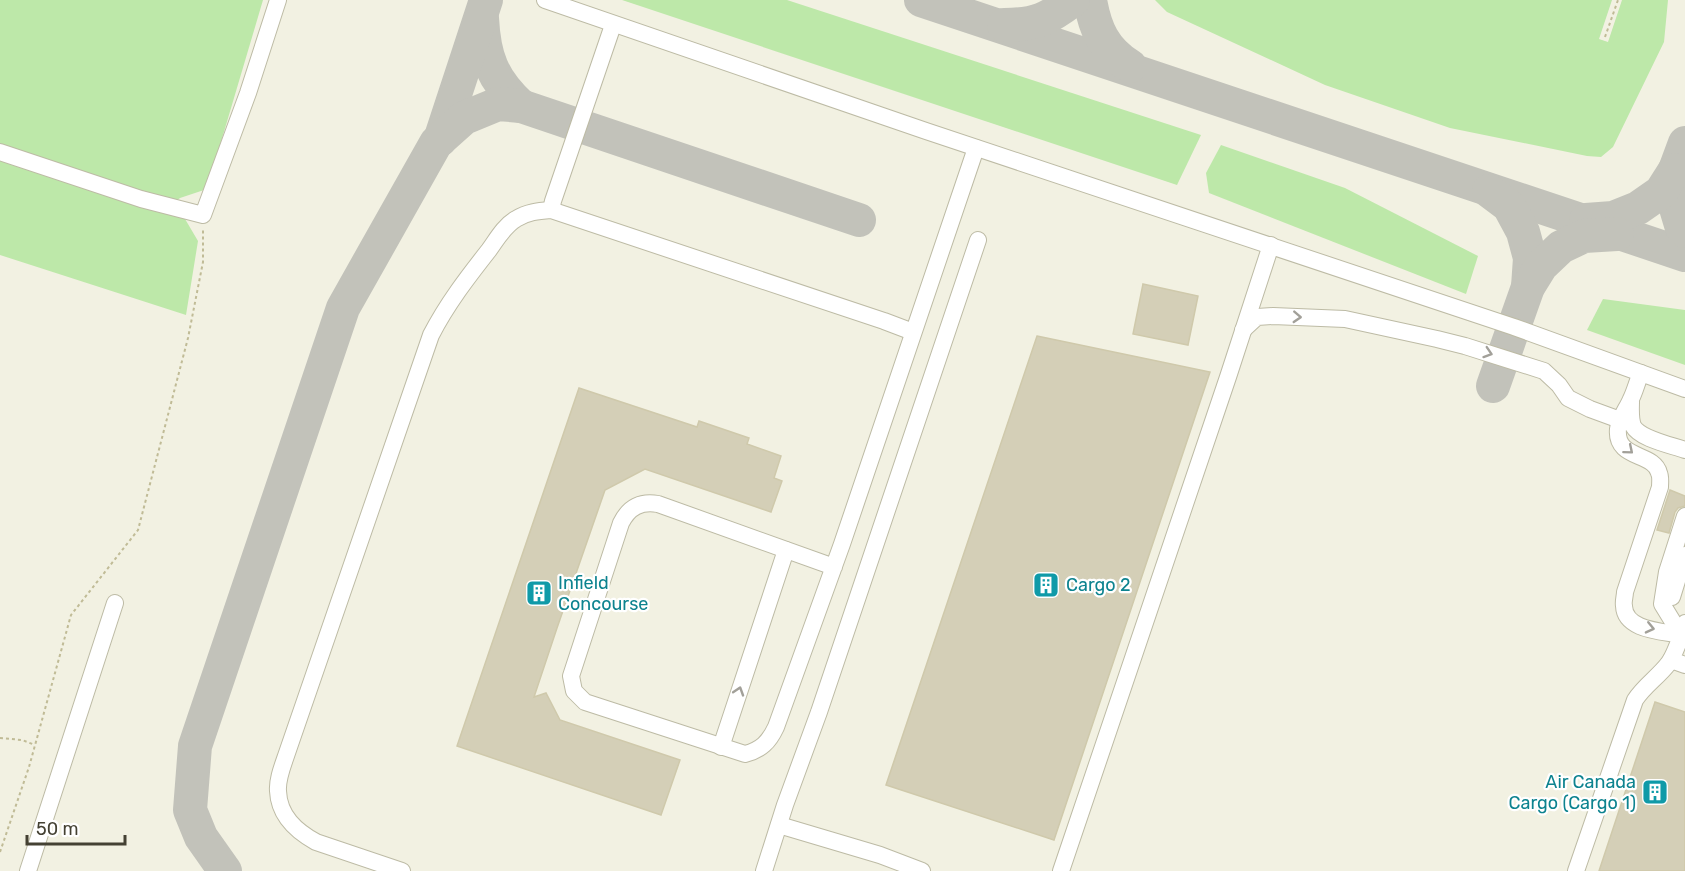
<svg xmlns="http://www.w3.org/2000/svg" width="1685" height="871" viewBox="0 0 1685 871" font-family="Rubik,sans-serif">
	<rect width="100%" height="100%" fill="#f2f1e2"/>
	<g fill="#bde8a9">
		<polygon points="0,0 263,0 207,189 180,198 175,202 198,241 186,315 0,255"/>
		<polygon points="622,0 787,0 1201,135 1177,185"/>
		<polygon points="1155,0 1612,0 1599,39 1608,42 1622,0 1668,0 1664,42 1613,147 1601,157 1587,156 1450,128 1325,85 1167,12"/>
		<polygon points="1221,145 1345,188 1478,256 1466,294 1209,193 1206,173"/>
		<polygon points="1603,299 1685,310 1685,365 1587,330"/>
	</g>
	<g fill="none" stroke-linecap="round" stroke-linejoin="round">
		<g stroke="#c2c2ba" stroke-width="34">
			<polyline points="921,0 1685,255"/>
			<path d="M1090 0C1095 29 1104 50 1130 66"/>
			<path d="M482 18C484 57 492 79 521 106"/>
			<path d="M1004 25C1036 25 1048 19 1073 0"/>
			<polyline points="440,140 486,0"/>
			<polyline points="1685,143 1675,170 1673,198 1682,228 1685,231"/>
			<polyline points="1489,191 1509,206 1523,232 1530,258 1528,287"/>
			<polyline points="1586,220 1613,218 1638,208 1661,192 1675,170"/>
			<polyline points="1493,386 1528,287 1541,266 1561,247 1584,236 1617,234"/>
			<polyline points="225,871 201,837 190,810 195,746 343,308 436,143 464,118 498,104 521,106 859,220"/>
		</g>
	</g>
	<g fill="#d4cfb7" stroke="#cfc9ab" stroke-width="1.5">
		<polygon points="1143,284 1198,296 1188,345 1133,334"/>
		<polygon points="1037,336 1210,372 1054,840 886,785"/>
		<polygon points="579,388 697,427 699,421 749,438 747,444 781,456 774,478 782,481 771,512 645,469 605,490 557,628 534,697 546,693 560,720 680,760 661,815 457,746"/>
		<polygon points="1670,490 1685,496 1685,506 1678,508 1675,512 1669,533 1657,530"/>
		<polygon points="1655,702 1685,712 1685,871 1599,871"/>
	</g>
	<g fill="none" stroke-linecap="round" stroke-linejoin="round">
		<defs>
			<g id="minor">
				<polyline points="545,0 926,131 1514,327 1685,389"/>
				<polyline points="0,152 141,199 203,215 248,93 278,0"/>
				<polyline points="551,210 553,201 613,25"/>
				<polyline points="1243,330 1257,317 1273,316 1345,319 1437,339 1465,346 1544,371 1559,385 1568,398 1590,409 1620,420"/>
				<path d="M1641 373C1637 382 1635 391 1631 399 1627 409 1619 418 1618 429 1615 460 1654 452 1659 473 1661 477 1660 483 1660 487L1625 592C1625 596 1623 602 1624 606 1625 632 1666 631 1685 636"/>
				<path d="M1631 402C1631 409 1630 418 1633 426 1640 439 1671 445 1685 450"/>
				<path d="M834 567 658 504C641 501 629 507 621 523L571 676 574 691 585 702 745 754C761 750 769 742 776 727L842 544 976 148"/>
				<polyline points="1672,597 1685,555"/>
				<polyline points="1681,635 1662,604 1667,572 1685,516"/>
				<polyline points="1671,660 1685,665"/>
				<polyline points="721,747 786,550"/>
				<polyline points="779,825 880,855 922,871"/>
				<polyline points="28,871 115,603"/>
				<path d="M402 871 316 842C296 831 279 816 278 791 277 779 283 765 287 753L431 335C447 304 467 278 489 250 497 239 504 226 516 219 527 212 538 211 551 210L884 321 913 332"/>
				<polyline points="764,871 785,805 819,712 978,240"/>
				<polyline points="1061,871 1228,377 1271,245"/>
				<path d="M1576 871 1635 700C1644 686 1658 677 1668 664 1676 653 1681 636 1685 623"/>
			</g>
		</defs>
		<use href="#minor" stroke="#bdbba5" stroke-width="18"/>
		<g stroke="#c0bb96" stroke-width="2" stroke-dasharray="3 3" stroke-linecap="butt">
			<polyline points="1605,37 1618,0"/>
			<polyline points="0,738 22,740 35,745"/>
			<polyline points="0,852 29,767 71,615 138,530 188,338 203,262 203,228"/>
		</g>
		<use href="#minor" stroke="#fff" stroke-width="16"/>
	</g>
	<defs><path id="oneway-chevron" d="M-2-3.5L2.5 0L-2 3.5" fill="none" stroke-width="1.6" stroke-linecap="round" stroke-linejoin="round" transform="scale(1.5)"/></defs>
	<g stroke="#a2a099">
		<use href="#oneway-chevron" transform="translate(1297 317) rotate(3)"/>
		<use href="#oneway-chevron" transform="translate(1488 353) rotate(18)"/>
		<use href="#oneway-chevron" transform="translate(1629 450) rotate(40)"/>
		<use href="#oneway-chevron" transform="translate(1650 628) rotate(13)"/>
		<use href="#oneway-chevron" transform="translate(739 691) rotate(-72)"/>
	</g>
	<defs>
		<symbol id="building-square" viewBox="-11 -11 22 22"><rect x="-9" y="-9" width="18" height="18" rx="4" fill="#0f9aa8" stroke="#fff"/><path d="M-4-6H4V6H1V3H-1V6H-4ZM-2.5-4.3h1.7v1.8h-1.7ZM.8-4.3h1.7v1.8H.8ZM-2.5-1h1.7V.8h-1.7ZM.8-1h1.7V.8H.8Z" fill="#fff"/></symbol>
	</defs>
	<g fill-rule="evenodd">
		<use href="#building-square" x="1031" y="570" width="30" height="30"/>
		<use href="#building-square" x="524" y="578" width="30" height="30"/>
		<use href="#building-square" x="1640" y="777" width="30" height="30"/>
	</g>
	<g text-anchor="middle" stroke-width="4.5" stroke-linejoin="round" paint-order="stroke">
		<g font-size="18" fill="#0d838f" stroke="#fff" text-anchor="start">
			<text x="558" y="589">Infield<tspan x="558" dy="21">Concourse</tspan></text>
			<text x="1066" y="591">Cargo 2</text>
			<text x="1636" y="788" text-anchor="end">Air Canada<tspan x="1636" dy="21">Cargo (Cargo 1)</tspan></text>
		</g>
	</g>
	<path d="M27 835v9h98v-9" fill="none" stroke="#444133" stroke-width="3"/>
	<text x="36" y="835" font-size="18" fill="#444133" stroke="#ffffff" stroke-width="4.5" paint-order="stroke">50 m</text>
</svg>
